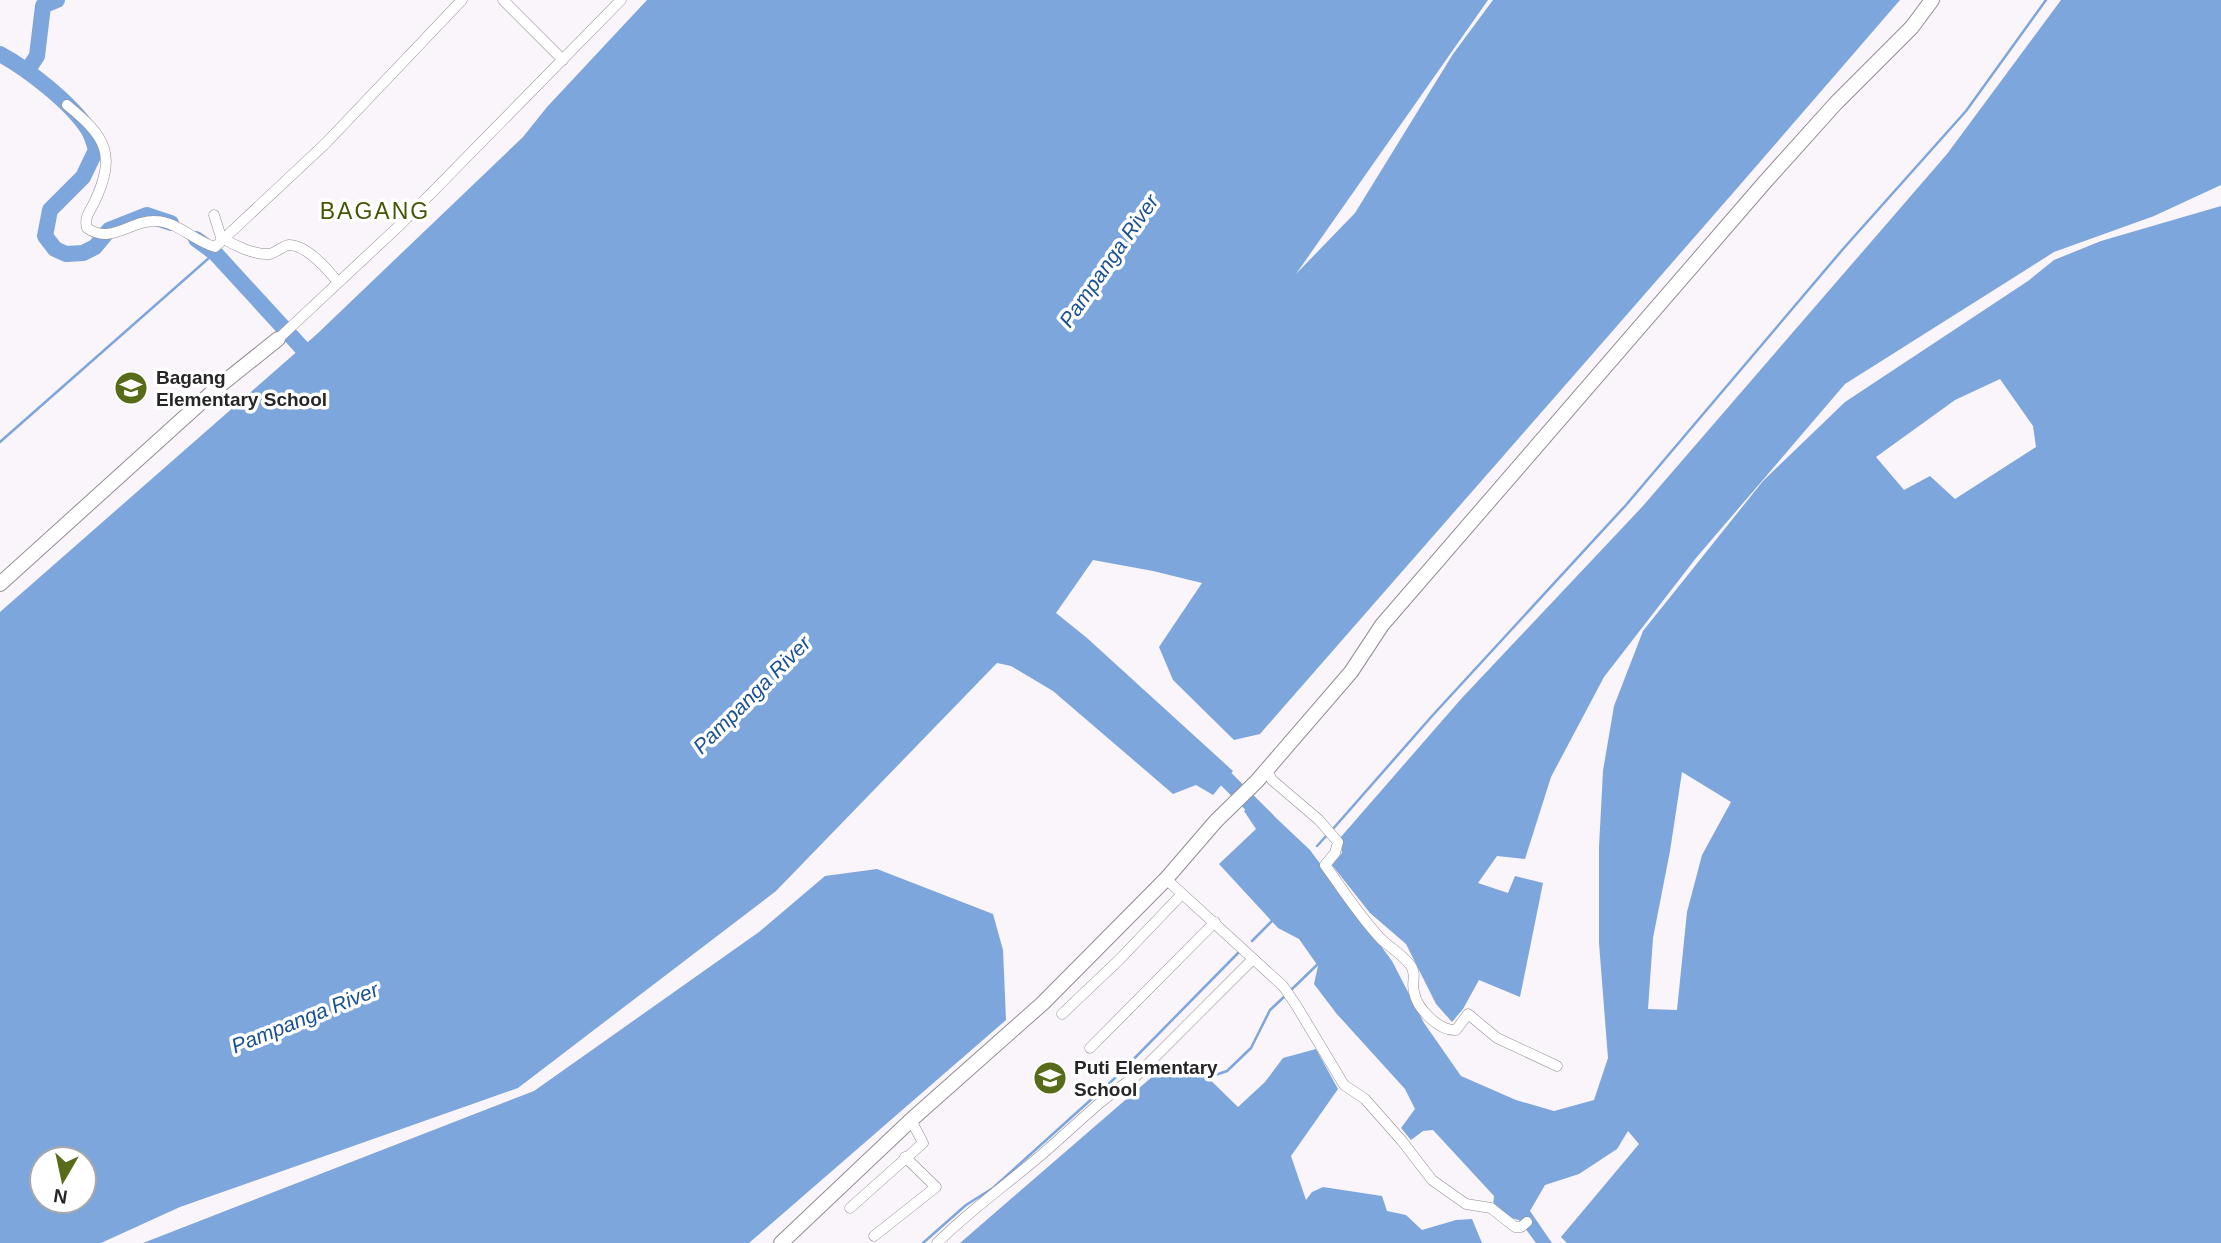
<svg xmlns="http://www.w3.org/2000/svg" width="2221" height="1243" viewBox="0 0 2221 1243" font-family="Helvetica,sans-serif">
	<rect width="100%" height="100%" fill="#faf4fb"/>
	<g fill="#7da6dc" fill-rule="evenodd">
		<path d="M647 0H1488L1296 274 1355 213 1453 54 1493 0H1900C1688 246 1474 489 1260 734L1234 740 1173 680 1159 647 1202 583 1153 571 1093 560 1056 613 1087 638 1233 771 1213 795 1196 785 1173 794 1053 691 1011 666 997 663 776 891 518 1088 180 1207 101 1243H0V612L317 334 523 137 547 107ZM42 1159H84V1201H42Z"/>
		<polygon points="2061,0 2221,0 2221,185 2154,216 2054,252 1845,384 1696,558 1604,677 1551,777 1525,859 1497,856 1478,883 1508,893 1515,876 1543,883 1520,997 1479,980 1463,1009 1452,1022 1436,1004 1406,944 1370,913 1332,865 1342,853 1340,838 1461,699 1642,507 1947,154"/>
		<path d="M2221 206V1243H1567L1561 1237 1639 1144 1628 1131 1617 1149 1579 1174 1545 1185 1530 1211 1552 1243H1536L1519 1220 1503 1216 1493 1206 1494 1196 1433 1130 1423 1131 1411 1140 1401 1128 1415 1109 1405 1089 1336 1013 1314 984 1318 966 1299 939 1278 928 1219 864 1256 829 1244 811 1257 800 1310 850 1392 961 1424 1023 1461 1076 1516 1100 1554 1111 1594 1100 1608 1058 1599 943V847L1603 771 1614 706 1643 631 1763 481 1845 402 2028 281 2054 260 2101 241ZM2000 379 2033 426 2036 447 1955 499 1930 476 1904 490 1876 457 1955 400ZM1682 772 1731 802 1702 855 1687 912 1677 1010 1648 1009 1653 938 1670 851Z"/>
		<polygon points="877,869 993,914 1003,950 1006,1020 749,1243 143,1243 534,1091 759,932 825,876"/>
		<polygon points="1316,1049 1338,1089 1291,1156 1306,1200 1312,1192 1323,1187 1382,1196 1387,1211 1406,1215 1422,1230 1456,1220 1472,1219 1482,1243 960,1243 1160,1070 1197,1067 1238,1107 1265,1082 1283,1058"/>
	</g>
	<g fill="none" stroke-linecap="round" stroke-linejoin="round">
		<g stroke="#7da6dc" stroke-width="2.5">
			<polyline points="0,442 218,250"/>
			<polyline points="1332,830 1432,716 1626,505 1843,249 1966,111 2046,0"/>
			<polyline points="1317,846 1327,835"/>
			<polyline points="1252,941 1272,921"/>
			<polyline points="1291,990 1319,963"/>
			<polyline points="1207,1078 1227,1071 1251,1048 1270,1010 1286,995"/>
			<polyline points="923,1243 966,1205 993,1188 1115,1078 1241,950"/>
		</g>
		<g stroke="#7da6dc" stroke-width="16">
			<path d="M0 54C28 69 71 103 88 129 92 135 94 143 96 150L83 177 50 210 45 236 55 249 66 254 83 253 95 247 109 230 147 215 171 223"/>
			<polyline points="27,71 37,56 43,6 57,0"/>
			<polyline points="196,239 215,253 314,361"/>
			<polyline points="1208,769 1221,774 1267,820"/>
		</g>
		<defs>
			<g id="street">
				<polyline points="503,0 563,60"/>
				<path d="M67 105C106 137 117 154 94 203 89 212 84 219 87 228 111 245 131 220 155 221 177 221 195 242 215 247L326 143 462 0"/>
				<path d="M214 215 221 237C233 245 254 255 269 254 276 253 282 246 289 245 307 245 328 270 338 282"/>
				<polyline points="278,339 401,224 621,0"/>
				<path d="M1267 770 1272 780 1319 820 1338 842 1335 853 1325 865C1343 890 1361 918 1382 940 1391 948 1403 955 1411 966 1417 975 1411 982 1414 992 1417 1009 1439 1031 1456 1030L1468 1014 1497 1038 1557 1066"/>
				<polyline points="1166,879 1283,986 1296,1005 1344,1085 1365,1099 1402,1141 1432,1180 1466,1204 1491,1208 1515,1227 1521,1227 1527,1222"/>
				<polyline points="1062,1014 1119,960 1182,894"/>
				<polyline points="1090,1048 1215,922"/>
				<polyline points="850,1208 923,1143 911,1120"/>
				<polyline points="874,1236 936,1187 905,1157"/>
				<path d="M937 1243C969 1211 1006 1185 1040 1156 1071 1130 1100 1099 1135 1077L1253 959"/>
			</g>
			<g id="secondary">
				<polyline points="0,584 218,387 278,339"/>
				<polyline points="781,1243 911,1120 1043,1003 1166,879 1216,821 1257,781 1351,672 1382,625 1765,182 1836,103 1912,27 1932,0"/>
			</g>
		</defs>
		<use href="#street" stroke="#928d93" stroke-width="11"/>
		<use href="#secondary" stroke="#928d93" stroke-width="16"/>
		<use href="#street" stroke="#fff" stroke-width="10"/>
		<use href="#secondary" stroke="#fff" stroke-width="14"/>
	</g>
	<defs>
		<symbol id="school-disc" viewBox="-11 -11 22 22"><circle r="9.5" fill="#586b19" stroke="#fff"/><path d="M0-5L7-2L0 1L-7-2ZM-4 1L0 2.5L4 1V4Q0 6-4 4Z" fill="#fff"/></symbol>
	</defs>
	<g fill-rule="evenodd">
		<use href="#school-disc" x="112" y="369" width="38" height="38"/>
		<use href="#school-disc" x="1031" y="1059" width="38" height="38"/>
	</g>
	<g text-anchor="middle" stroke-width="7" stroke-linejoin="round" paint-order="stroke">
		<g font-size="19" font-weight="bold" fill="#272527" stroke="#fff" text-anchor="start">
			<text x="156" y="384">Bagang<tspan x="156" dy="22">Elementary School</tspan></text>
			<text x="1074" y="1074">Puti Elementary<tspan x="1074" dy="22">School</tspan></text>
		</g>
		<g font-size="21" font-style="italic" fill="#1b5192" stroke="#fff">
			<text transform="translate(1109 261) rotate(-55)" y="7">Pampanga River</text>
			<text transform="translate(752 695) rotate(-45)" y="7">Pampanga River</text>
			<text transform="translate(305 1018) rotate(-22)" y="7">Pampanga River</text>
		</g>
		<g font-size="23" letter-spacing="2" fill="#455605" stroke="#fff">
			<text x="375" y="219">BAGANG</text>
		</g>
	</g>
	<g transform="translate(63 1180) rotate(189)"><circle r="33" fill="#ffffff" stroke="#a9a8a9" stroke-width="2"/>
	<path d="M0-5L12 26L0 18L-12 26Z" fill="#586b19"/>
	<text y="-10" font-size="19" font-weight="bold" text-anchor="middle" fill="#272527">N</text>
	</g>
</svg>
